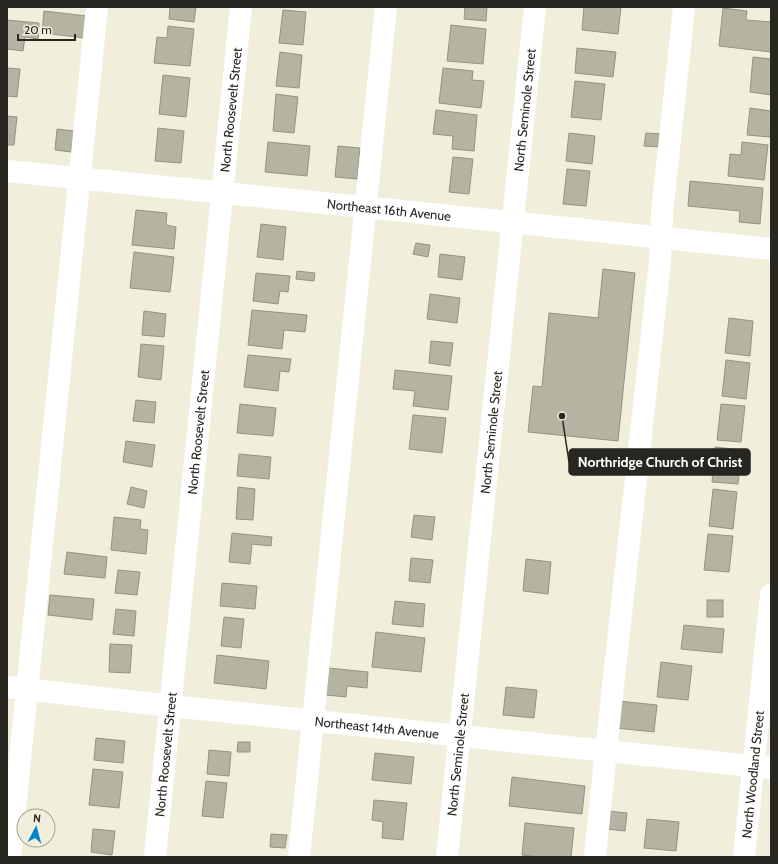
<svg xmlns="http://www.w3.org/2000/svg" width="778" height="864" viewBox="0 0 778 864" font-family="Cabin,sans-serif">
	<rect width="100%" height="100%" fill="#f1efdc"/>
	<g fill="#b5b3a1" stroke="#949281">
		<polygon points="170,7 196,7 194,22 169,19"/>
		<polygon points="465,7 487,7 486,21 464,19"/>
		<polygon points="584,7 621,7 618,34 582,30"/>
		<polygon points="723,8 747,11 746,20 771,22 771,52 719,46"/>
		<polygon points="283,10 306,12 303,45 279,43"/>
		<polygon points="44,11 87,16 85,38 42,33"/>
		<polygon points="7,20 39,23 38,39 25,37 23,51 7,49"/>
		<polygon points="451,25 486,29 483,64 447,61"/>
		<polygon points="168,26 194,29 190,66 154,63 157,37 167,38"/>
		<polygon points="577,48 616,52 613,77 575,73"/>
		<polygon points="280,52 302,55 299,88 276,86"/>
		<polygon points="753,57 771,59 771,95 750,92"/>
		<polygon points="7,68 20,69 17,97 7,96"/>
		<polygon points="443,68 473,71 472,80 484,81 481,108 439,103"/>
		<polygon points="163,75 190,78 186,117 159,114"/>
		<polygon points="575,81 605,84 601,120 571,117"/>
		<polygon points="276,94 298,97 294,133 273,131"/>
		<polygon points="750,108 771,111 771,124 770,137 747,135"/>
		<polygon points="436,110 477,115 474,151 452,149 453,136 433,134"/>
		<polygon points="7,116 17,117 14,145 7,145"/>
		<polygon points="158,128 184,131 181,163 155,161"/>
		<polygon points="57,129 74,131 71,152 55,150"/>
		<polygon points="569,133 595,136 592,164 566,161"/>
		<polygon points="646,133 662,134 660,147 644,146"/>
		<polygon points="268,142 310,146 307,176 265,172"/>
		<polygon points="742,142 768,145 764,180 728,176 730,154 741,155"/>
		<polygon points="338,146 360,148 357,179 335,177"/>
		<polygon points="453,157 473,159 469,194 449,192"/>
		<polygon points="567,169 590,171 586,206 563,204"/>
		<polygon points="690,181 763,188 760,224 739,222 740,211 688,206"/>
		<polygon points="136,210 167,213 166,225 176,227 174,249 132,245"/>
		<polygon points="261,224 286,227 283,260 257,257"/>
		<polygon points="416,243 430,245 428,257 413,254"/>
		<polygon points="134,252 174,257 170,292 130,288"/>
		<polygon points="440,254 465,257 462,280 438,277"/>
		<polygon points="603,269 635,273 618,441 528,432 533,386 542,387 549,313 598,318"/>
		<polygon points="297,271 315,273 314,281 296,279"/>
		<polygon points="256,273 290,276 288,292 280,291 278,304 253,301"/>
		<polygon points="430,294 460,298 457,323 427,319"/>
		<polygon points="252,310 307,315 305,332 284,330 282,349 248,345"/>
		<polygon points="144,311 166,314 164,337 142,335"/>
		<polygon points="729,318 753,321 750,356 725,353"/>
		<polygon points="431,341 453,343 450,366 429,363"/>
		<polygon points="141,344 164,346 161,380 138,377"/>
		<polygon points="248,355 291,359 289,372 280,371 278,391 244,387"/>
		<polygon points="726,360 750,363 746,399 722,396"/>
		<polygon points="395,370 452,376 448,410 413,406 415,391 393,389"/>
		<polygon points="136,400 156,402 154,423 133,421"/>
		<polygon points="240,404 276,408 273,436 237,433"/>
		<polygon points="721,404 745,406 741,442 717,440"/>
		<polygon points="413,415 446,418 442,453 409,449"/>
		<polygon points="126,441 155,445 152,467 123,462"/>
		<polygon points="715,447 742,450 738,484 712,482"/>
		<polygon points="239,454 271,457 269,479 237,476"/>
		<polygon points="131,487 147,491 144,508 127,504"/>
		<polygon points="238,487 255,489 253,520 236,519"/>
		<polygon points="713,489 737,492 733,529 709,526"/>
		<polygon points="414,515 435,517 432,540 411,537"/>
		<polygon points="114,517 141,520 140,529 148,530 146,554 111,550"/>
		<polygon points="232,533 272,537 271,546 252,544 250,564 229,562"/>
		<polygon points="708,534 733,536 729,572 704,570"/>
		<polygon points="67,552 107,557 105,578 64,574"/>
		<polygon points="411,558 433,560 430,583 409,581"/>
		<polygon points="526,559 551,562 548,594 523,591"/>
		<polygon points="118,570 140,572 137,595 115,593"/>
		<polygon points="222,583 257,586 255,609 220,606"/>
		<polygon points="50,595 94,599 92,620 48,615"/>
		<rect x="707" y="600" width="16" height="17"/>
		<polygon points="395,601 425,604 423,627 392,624"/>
		<polygon points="116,609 136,611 134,636 113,634"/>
		<polygon points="224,617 244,619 241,648 221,646"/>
		<polygon points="684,625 724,629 722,653 681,649"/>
		<polygon points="376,632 425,638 421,672 372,667"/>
		<polygon points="110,644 132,645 130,673 109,672"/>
		<polygon points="217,655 269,661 266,689 214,683"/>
		<polygon points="661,662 692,666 688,700 657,697"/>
		<polygon points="329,668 368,672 367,688 347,686 346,697 326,695"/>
		<polygon points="506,687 537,690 534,718 503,715"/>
		<polygon points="619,701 657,705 654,732 616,728"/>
		<polygon points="96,738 125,741 123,763 94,760"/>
		<polygon points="238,742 250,742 250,752 237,752"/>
		<polygon points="209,750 231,752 229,776 207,774"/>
		<polygon points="375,753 414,757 411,784 372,780"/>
		<polygon points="93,769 123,772 119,808 89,805"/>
		<polygon points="512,777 585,786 582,814 509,806"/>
		<polygon points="206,781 227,783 223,818 202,816"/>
		<polygon points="374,800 407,803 403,840 382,838 383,822 372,820"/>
		<polygon points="608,811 627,813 625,831 606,829"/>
		<polygon points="647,819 679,822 676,851 644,848"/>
		<polygon points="525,823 574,828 571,857 540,857 522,855"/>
		<polygon points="93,829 115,831 112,855 91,852"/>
		<polygon points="271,834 287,835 285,848 270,847"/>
	</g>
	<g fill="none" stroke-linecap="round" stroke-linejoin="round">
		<g stroke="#fff" stroke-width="22">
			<path id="s1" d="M7 171C262 197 516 222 771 249"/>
			<path id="s2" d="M7 687 171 706 771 768"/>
			<polyline points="10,857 97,7"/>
			<path id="s3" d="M155 857 241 7"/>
			<polyline points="299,857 386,7"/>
			<path id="s4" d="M447 857 535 7"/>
			<polyline points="595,857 606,750 660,262 662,214 684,7"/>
			<path id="s5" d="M744 857 771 595"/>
		</g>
	</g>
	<g text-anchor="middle" stroke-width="3.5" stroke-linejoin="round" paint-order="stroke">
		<g font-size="13" fill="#272620" stroke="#f1efdc">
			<text dy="5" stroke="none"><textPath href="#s3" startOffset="751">North Roosevelt Street</textPath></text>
			<text dy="5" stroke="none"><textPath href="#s4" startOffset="751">North Seminole Street</textPath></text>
			<text dy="5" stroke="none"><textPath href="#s1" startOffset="384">Northeast 16th Avenue</textPath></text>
			<text dy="5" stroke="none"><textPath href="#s3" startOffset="427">North Roosevelt Street</textPath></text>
			<text dy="5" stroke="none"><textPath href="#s4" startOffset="427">North Seminole Street</textPath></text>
			<text dy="5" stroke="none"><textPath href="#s2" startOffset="372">Northeast 14th Avenue</textPath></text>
			<text dy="5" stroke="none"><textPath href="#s3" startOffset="103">North Roosevelt Street</textPath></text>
			<text dy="5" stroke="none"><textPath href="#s4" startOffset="103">North Seminole Street</textPath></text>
			<text dy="5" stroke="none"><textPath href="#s5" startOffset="83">North Woodland Street</textPath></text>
		</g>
	</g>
	<path fill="none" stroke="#272620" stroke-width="1.5" d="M562 416L569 462"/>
	<circle fill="#272620" stroke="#f1efdc" stroke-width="1.5" cx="562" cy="416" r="4"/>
	<rect fill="#272620" stroke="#272620" stroke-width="1.5" x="569" y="449" width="181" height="26" rx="4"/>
	<g font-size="14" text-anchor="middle" font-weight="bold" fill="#fff">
		<text x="660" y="467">Northridge Church of Christ</text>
	</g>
	<rect width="778" height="864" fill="none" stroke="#272620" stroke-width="16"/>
	<g transform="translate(36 828) rotate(6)"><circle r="19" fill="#f1efdc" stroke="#a09f91"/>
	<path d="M0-3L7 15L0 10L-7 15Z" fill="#0385cd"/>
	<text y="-6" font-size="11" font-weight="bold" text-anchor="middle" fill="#272620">N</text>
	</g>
	<path d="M18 34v6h57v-6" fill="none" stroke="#272620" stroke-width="2"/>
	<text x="24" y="34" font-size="12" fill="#272620" stroke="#f1efdc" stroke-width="3" paint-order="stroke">20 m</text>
</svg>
